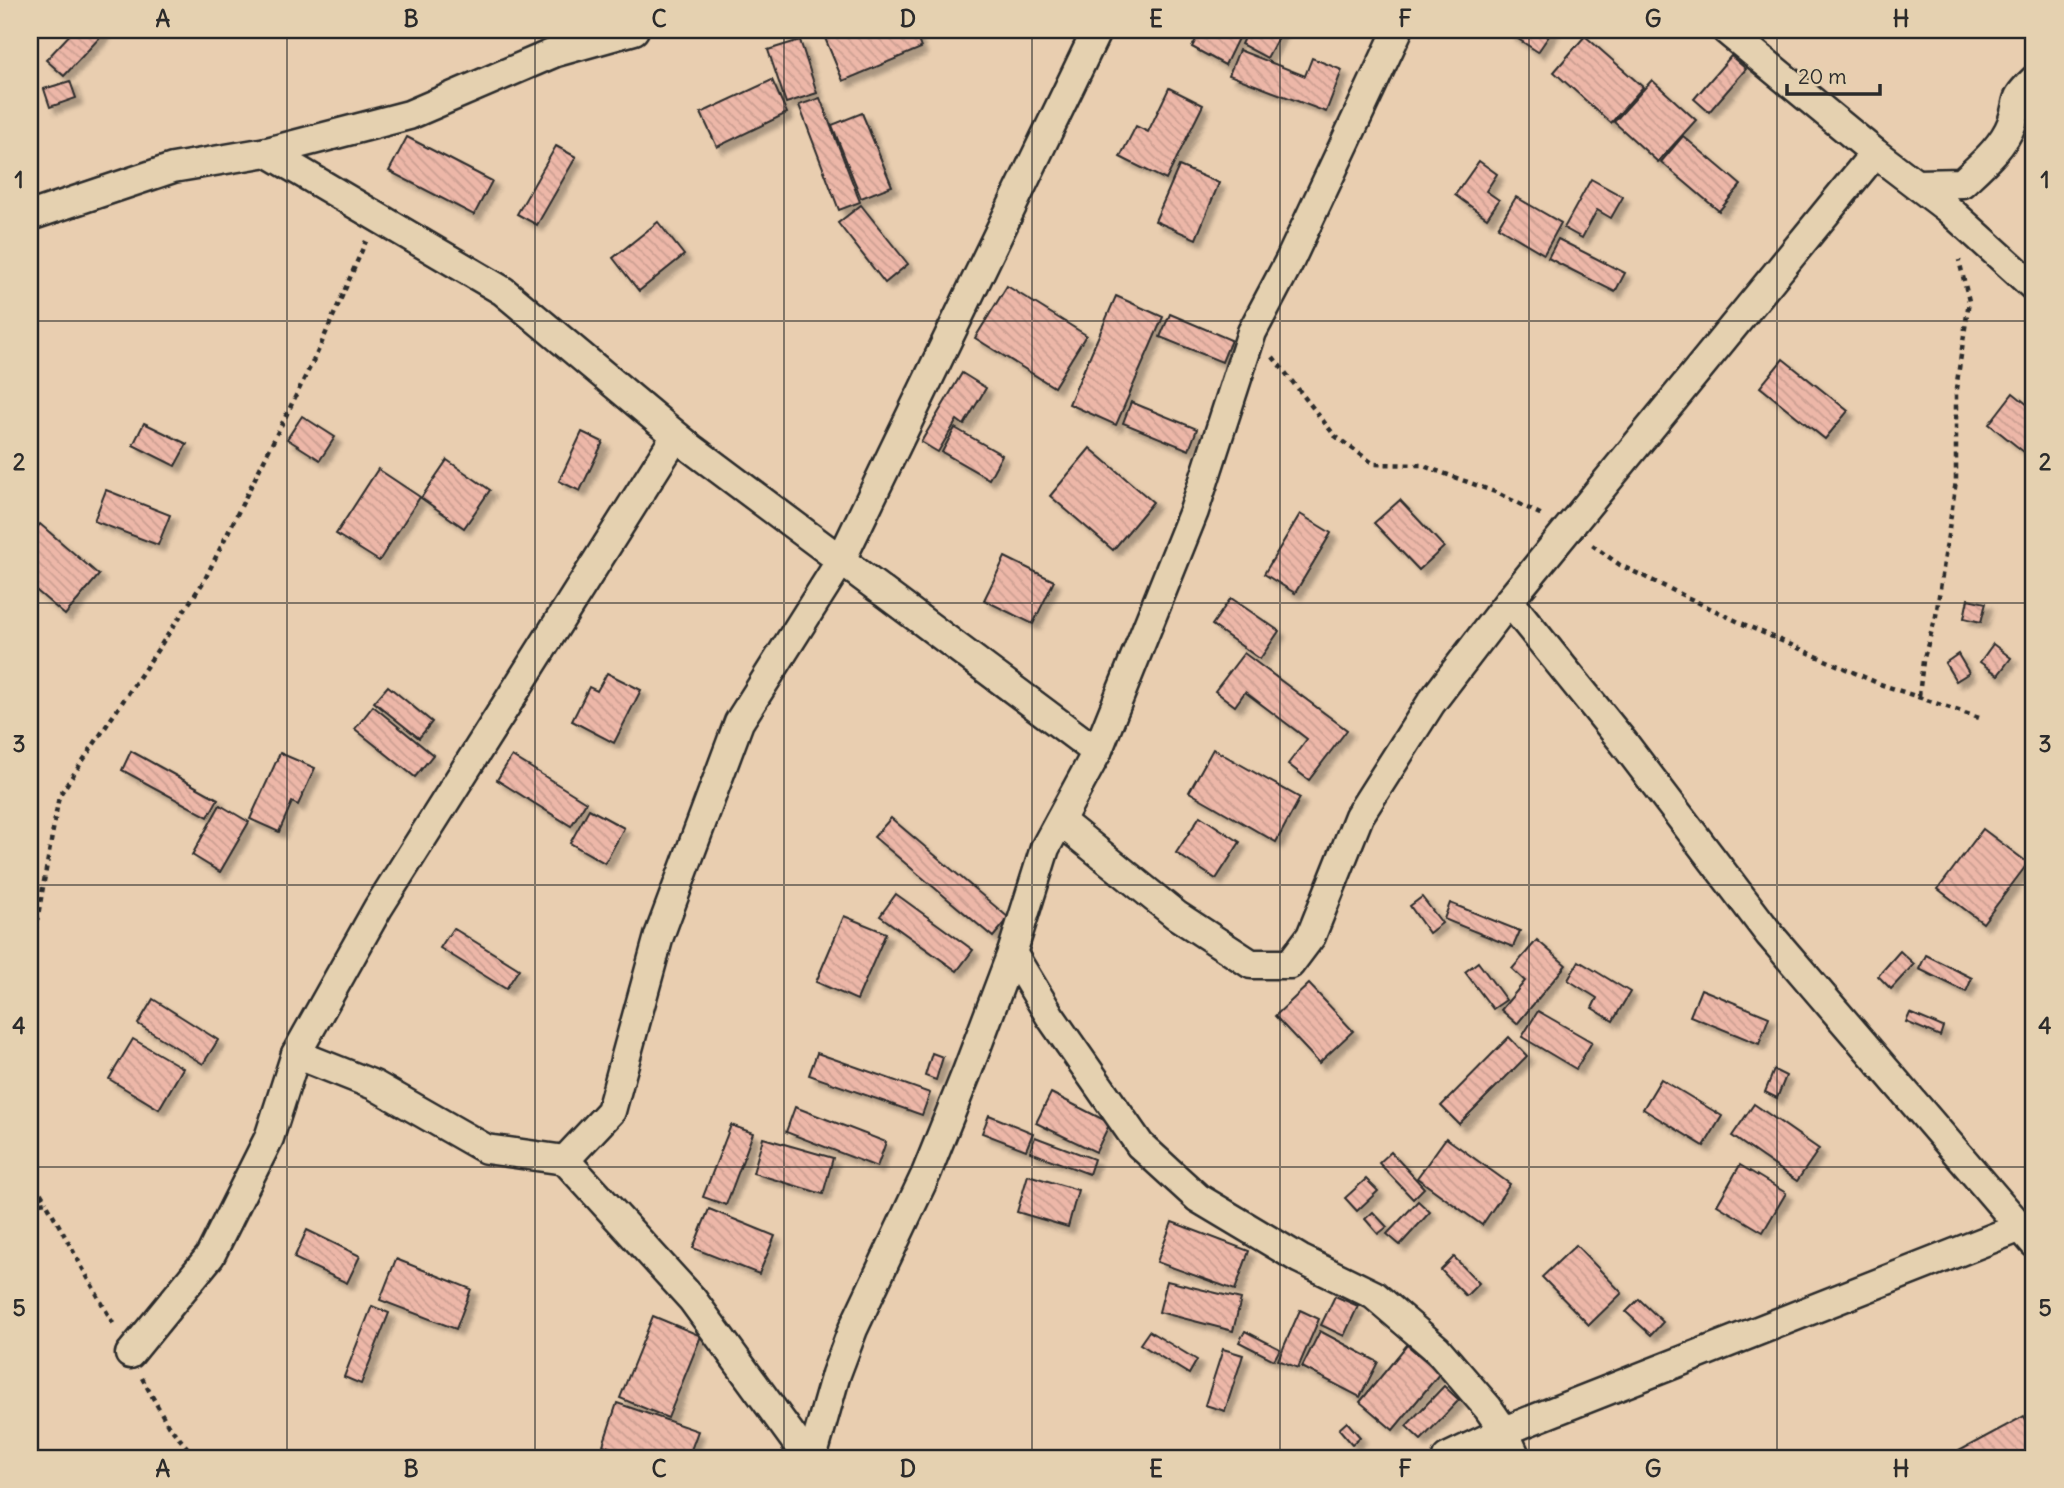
<svg xmlns="http://www.w3.org/2000/svg" width="2064" height="1488" viewBox="0 0 2064 1488" font-family="Delius,sans-serif">
	<defs>
		<pattern id="building-back-hatch" width="6" height="6" patternUnits="userSpaceOnUse" patternTransform="scale(1.75)"><rect width="6" height="6" fill="#edb7a8"/><path d="M-1 5l2 2M0 0l6 6M5-1l2 2" fill="none" stroke="#cb9e91"/></pattern>
		<filter id="shadow"><feDropShadow dx="6" dy="6" stdDeviation="2" flood-color="#0004"/></filter>
	</defs>
	<rect width="100%" height="100%" fill="#e9ceb0"/>
	<filter id="ink" filterUnits="userSpaceOnUse"><feTurbulence type="fractalNoise" baseFrequency=".0143" numOctaves="2"/><feDisplacementMap in="SourceGraphic" scale="14" xChannelSelector="R" yChannelSelector="G"/><feConvolveMatrix kernelMatrix="1 2 1 2 8 2 1 2 1" color-interpolation-filters="sRGB"/></filter>
	<g filter="url(#ink)">
		<g fill="url(#building-back-hatch)" stroke="#2b2b2b" stroke-width="2" filter="url(#shadow)">
			<polygon points="74,30 100,30 104,33 64,76 46,60"/>
			<polygon points="826,30 914,30 921,48 843,81 822,31"/>
			<polygon points="1201,30 1242,30 1225,65 1192,47"/>
			<polygon points="1248,30 1282,30 1267,58 1241,44"/>
			<polygon points="1511,30 1553,30 1538,52 1509,33"/>
			<polygon points="1585,36 1643,87 1611,123 1554,72"/>
			<polygon points="800,40 817,93 786,103 768,50"/>
			<polygon points="1239,50 1305,76 1312,58 1342,70 1326,112 1229,75"/>
			<polygon points="1731,56 1746,69 1709,112 1694,99"/>
			<polygon points="772,80 787,113 717,147 701,113"/>
			<polygon points="1652,80 1696,120 1658,162 1614,122"/>
			<polygon points="70,81 76,98 50,107 44,89"/>
			<polygon points="1169,88 1203,105 1166,180 1120,157 1136,126 1148,132"/>
			<polygon points="820,98 860,202 839,210 799,105"/>
			<polygon points="862,113 892,186 861,198 832,125"/>
			<polygon points="1683,136 1741,185 1719,211 1661,162"/>
			<polygon points="407,137 492,181 474,215 389,171"/>
			<polygon points="556,146 576,157 537,225 517,214"/>
			<polygon points="1479,161 1497,174 1486,191 1499,200 1487,218 1455,195"/>
			<polygon points="1179,166 1219,183 1196,239 1155,221"/>
			<polygon points="1591,179 1623,197 1611,218 1597,210 1582,238 1564,228"/>
			<polygon points="1516,197 1561,223 1544,254 1498,227"/>
			<polygon points="861,205 908,264 885,283 838,223"/>
			<polygon points="658,222 684,255 639,291 613,258"/>
			<polygon points="1558,239 1625,273 1615,292 1548,258"/>
			<polygon points="1007,286 1086,335 1054,387 975,338"/>
			<polygon points="1116,296 1163,317 1116,425 1069,404"/>
			<polygon points="1170,314 1231,340 1222,362 1160,337"/>
			<polygon points="1783,359 1848,411 1825,439 1760,387"/>
			<polygon points="962,373 986,388 964,425 957,420 938,452 921,442"/>
			<polygon points="2013,393 2034,410 2034,460 1989,424"/>
			<polygon points="1131,402 1197,429 1189,450 1123,423"/>
			<polygon points="302,416 335,437 320,460 287,439"/>
			<polygon points="144,423 187,444 175,466 133,445"/>
			<polygon points="955,428 1002,455 989,479 942,452"/>
			<polygon points="582,432 603,442 580,491 559,481"/>
			<polygon points="1090,448 1153,502 1113,550 1050,496"/>
			<polygon points="447,460 490,490 464,528 421,498"/>
			<polygon points="378,469 420,497 379,561 336,534"/>
			<polygon points="106,490 170,515 158,545 94,521"/>
			<polygon points="1400,500 1444,547 1419,570 1374,523"/>
			<polygon points="1300,514 1331,533 1295,593 1264,574"/>
			<polygon points="40,524 99,575 65,615 30,585 30,536"/>
			<polygon points="1005,557 1054,581 1033,624 984,600"/>
			<polygon points="1231,598 1279,631 1260,659 1212,625"/>
			<polygon points="1968,599 1986,603 1981,622 1964,618"/>
			<polygon points="1993,644 2011,658 1998,675 1980,662"/>
			<polygon points="1244,653 1347,730 1309,780 1288,764 1307,739 1245,692 1235,706 1215,691"/>
			<polygon points="1958,654 1969,673 1956,681 1945,663"/>
			<polygon points="607,673 641,690 614,743 572,721 589,687 597,691"/>
			<polygon points="388,686 432,722 419,738 374,702"/>
			<polygon points="373,706 433,755 415,777 355,729"/>
			<polygon points="1213,749 1300,798 1276,842 1189,792"/>
			<polygon points="131,751 218,799 208,817 122,770"/>
			<polygon points="280,753 315,768 298,805 292,802 279,832 250,819"/>
			<polygon points="512,756 586,802 571,826 497,780"/>
			<polygon points="220,805 249,822 220,872 192,855"/>
			<polygon points="589,809 624,828 605,863 570,843"/>
			<polygon points="1200,816 1240,842 1216,879 1176,853"/>
			<polygon points="891,818 1009,918 993,937 874,837"/>
			<polygon points="1983,829 2028,863 1983,923 1938,889"/>
			<polygon points="896,894 973,950 957,971 880,916"/>
			<polygon points="1422,897 1442,923 1429,933 1410,906"/>
			<polygon points="1450,903 1520,931 1513,947 1444,919"/>
			<polygon points="844,916 886,933 857,1000 816,982"/>
			<polygon points="453,928 519,969 506,989 440,948"/>
			<polygon points="1537,940 1566,965 1517,1024 1501,1010 1525,981 1512,969"/>
			<polygon points="1900,951 1914,964 1891,989 1878,976"/>
			<polygon points="1926,955 1972,978 1966,992 1919,969"/>
			<polygon points="1579,961 1630,992 1613,1021 1592,1008 1597,998 1568,980"/>
			<polygon points="1478,962 1506,1000 1493,1009 1465,972"/>
			<polygon points="1309,984 1353,1031 1319,1063 1275,1016"/>
			<polygon points="1701,989 1769,1017 1759,1044 1690,1016"/>
			<polygon points="153,999 218,1040 203,1064 138,1024"/>
			<polygon points="1538,1011 1592,1042 1576,1069 1522,1037"/>
			<polygon points="1910,1013 1943,1027 1940,1036 1906,1022"/>
			<polygon points="1509,1037 1527,1056 1459,1124 1441,1106"/>
			<polygon points="133,1039 183,1068 159,1109 109,1079"/>
			<polygon points="817,1053 930,1093 922,1115 809,1075"/>
			<polygon points="932,1053 943,1057 936,1080 925,1076"/>
			<polygon points="1774,1070 1786,1076 1777,1098 1765,1092"/>
			<polygon points="1661,1079 1722,1116 1704,1146 1643,1109"/>
			<polygon points="1051,1093 1110,1123 1096,1152 1036,1123"/>
			<polygon points="1754,1104 1819,1149 1797,1181 1732,1136"/>
			<polygon points="795,1107 886,1142 877,1167 786,1132"/>
			<polygon points="989,1115 1033,1133 1026,1150 982,1133"/>
			<polygon points="731,1125 753,1133 726,1205 703,1197"/>
			<polygon points="1035,1137 1094,1159 1089,1174 1030,1152"/>
			<polygon points="763,1138 833,1158 823,1194 753,1173"/>
			<polygon points="1446,1138 1510,1184 1482,1225 1417,1178"/>
			<polygon points="1391,1152 1424,1188 1413,1199 1379,1163"/>
			<polygon points="1740,1165 1786,1193 1763,1232 1717,1205"/>
			<polygon points="1028,1175 1078,1190 1068,1227 1017,1212"/>
			<polygon points="1366,1179 1378,1191 1357,1211 1345,1198"/>
			<polygon points="1418,1201 1430,1212 1400,1245 1387,1234"/>
			<polygon points="709,1209 775,1236 759,1274 693,1248"/>
			<polygon points="1373,1212 1387,1227 1378,1234 1365,1219"/>
			<polygon points="1172,1222 1249,1251 1235,1290 1157,1262"/>
			<polygon points="307,1230 360,1256 347,1283 294,1258"/>
			<polygon points="1576,1245 1622,1293 1589,1325 1542,1277"/>
			<polygon points="1454,1257 1479,1283 1466,1296 1441,1270"/>
			<polygon points="396,1259 471,1289 456,1329 380,1300"/>
			<polygon points="1167,1281 1241,1299 1233,1331 1159,1312"/>
			<polygon points="1335,1296 1358,1306 1344,1336 1321,1325"/>
			<polygon points="1639,1299 1663,1322 1651,1335 1626,1312"/>
			<polygon points="372,1306 389,1313 361,1384 344,1377"/>
			<polygon points="1300,1310 1319,1319 1298,1368 1278,1360"/>
			<polygon points="653,1316 701,1336 668,1418 620,1398"/>
			<polygon points="1149,1331 1197,1360 1189,1374 1140,1344"/>
			<polygon points="1245,1331 1280,1349 1274,1360 1239,1342"/>
			<polygon points="1320,1331 1378,1362 1360,1397 1302,1367"/>
			<polygon points="1407,1345 1440,1373 1393,1430 1360,1402"/>
			<polygon points="1223,1349 1243,1355 1225,1411 1205,1405"/>
			<polygon points="1444,1386 1459,1400 1421,1440 1406,1426"/>
			<polygon points="617,1403 698,1431 688,1458 640,1458 603,1445"/>
			<polygon points="2024,1416 2034,1434 2034,1458 2015,1458 2012,1453 2003,1458 1946,1458"/>
			<polygon points="1347,1422 1360,1437 1352,1444 1339,1429"/>
			<polygon points="601,1448 631,1458 598,1458"/>
		</g>
		<g fill="none" stroke-linecap="round" stroke-linejoin="round">
			<defs>
				<g id="minor">
					<polyline points="1726,30 1875,153 1947,208 2034,287"/>
					<polyline points="267,152 503,291 691,448 1097,752"/>
					<path d="M1918 184 1962 183C1980 166 2003 147 2012 123 2021 98 2011 102 2034 80"/>
					<polyline points="30,216 173,168 267,152 409,115 556,52 634,30"/>
					<polyline points="1509,601 1624,743 1770,935 2034,1243"/>
					<polyline points="1060,821 1176,915 1251,964 1290,964 1311,936 1359,816 1431,703 1509,601 1875,153"/>
					<polyline points="1012,953 1050,1016 1140,1145 1198,1198 1300,1259 1374,1295 1437,1349 1488,1408 1504,1431 1516,1458"/>
					<polyline points="296,1054 374,1085 486,1149 565,1160 692,1299 808,1458"/>
					<polyline points="565,1160 611,1111 659,936 739,722 840,562 1097,30"/>
					<polyline points="130,1354 210,1256 269,1138 296,1054 378,908 676,436"/>
					<polyline points="812,1458 836,1374 853,1329 926,1174 967,1072 1012,953 1045,848 1097,752 1194,511 1252,332 1290,260 1398,30"/>
					<polyline points="1447,1458 1504,1431 2021,1227"/>
				</g>
			</defs>
			<use href="#minor" stroke="#2b2b2b" stroke-width="33"/>
			<g stroke="#2b2b2b" stroke-width="4.5" stroke-dasharray="5 5" stroke-linecap="butt">
				<polyline points="1273,357 1335,436 1374,464 1421,465 1495,492 1542,515"/>
				<polyline points="1592,545 1620,565 1741,623 1880,684 1979,718"/>
				<polyline points="1919,696 1923,661 1936,616 1956,481 1956,389 1969,301 1959,260"/>
				<polyline points="30,961 59,796 204,581 319,349 366,241"/>
				<polyline points="30,1176 46,1202"/>
				<polyline points="30,1205 46,1202 115,1327"/>
				<polyline points="142,1378 168,1425 196,1458"/>
			</g>
			<use href="#minor" stroke="#e5d1b0" stroke-width="28"/>
		</g>
	</g>
	<path fill="none" stroke="#2b2b2b" stroke-width="2" stroke-opacity="0.55" d="M287 30V1458M535 30V1458M784 30V1458M1032 30V1458M1280 30V1458M1529 30V1458M1777 30V1458M30 321H2034M30 603H2034M30 885H2034M30 1167H2034"/>
	<rect width="2064" height="1488" fill="none" stroke="#e5d1b0" stroke-width="77"/>
	<path d="M1787 84v10h93v-10" fill="none" stroke="#2b2b2b" stroke-width="3.5"/>
	<text x="1798" y="84" font-size="21" fill="#2b2b2b" stroke="#e5d1b0" stroke-width="5" paint-order="stroke">20 m</text>
	<rect x="38" y="38" width="1987" height="1412" fill="none" stroke="#2b2b2b" stroke-width="2.5"/>
	<g font-size="23" text-anchor="middle" font-weight="bold" fill="#2b2b2b">
		<text x="163" y="27">A</text>
		<text x="411" y="27">B</text>
		<text x="659" y="27">C</text>
		<text x="908" y="27">D</text>
		<text x="1156" y="27">E</text>
		<text x="1405" y="27">F</text>
		<text x="1653" y="27">G</text>
		<text x="1901" y="27">H</text>
		<text x="19" y="188">1</text>
		<text x="2045" y="188">1</text>
		<text x="19" y="470">2</text>
		<text x="2045" y="470">2</text>
		<text x="19" y="752">3</text>
		<text x="2045" y="752">3</text>
		<text x="19" y="1034">4</text>
		<text x="2045" y="1034">4</text>
		<text x="19" y="1316">5</text>
		<text x="2045" y="1316">5</text>
		<text x="163" y="1477">A</text>
		<text x="411" y="1477">B</text>
		<text x="659" y="1477">C</text>
		<text x="908" y="1477">D</text>
		<text x="1156" y="1477">E</text>
		<text x="1405" y="1477">F</text>
		<text x="1653" y="1477">G</text>
		<text x="1901" y="1477">H</text>
	</g>
</svg>
